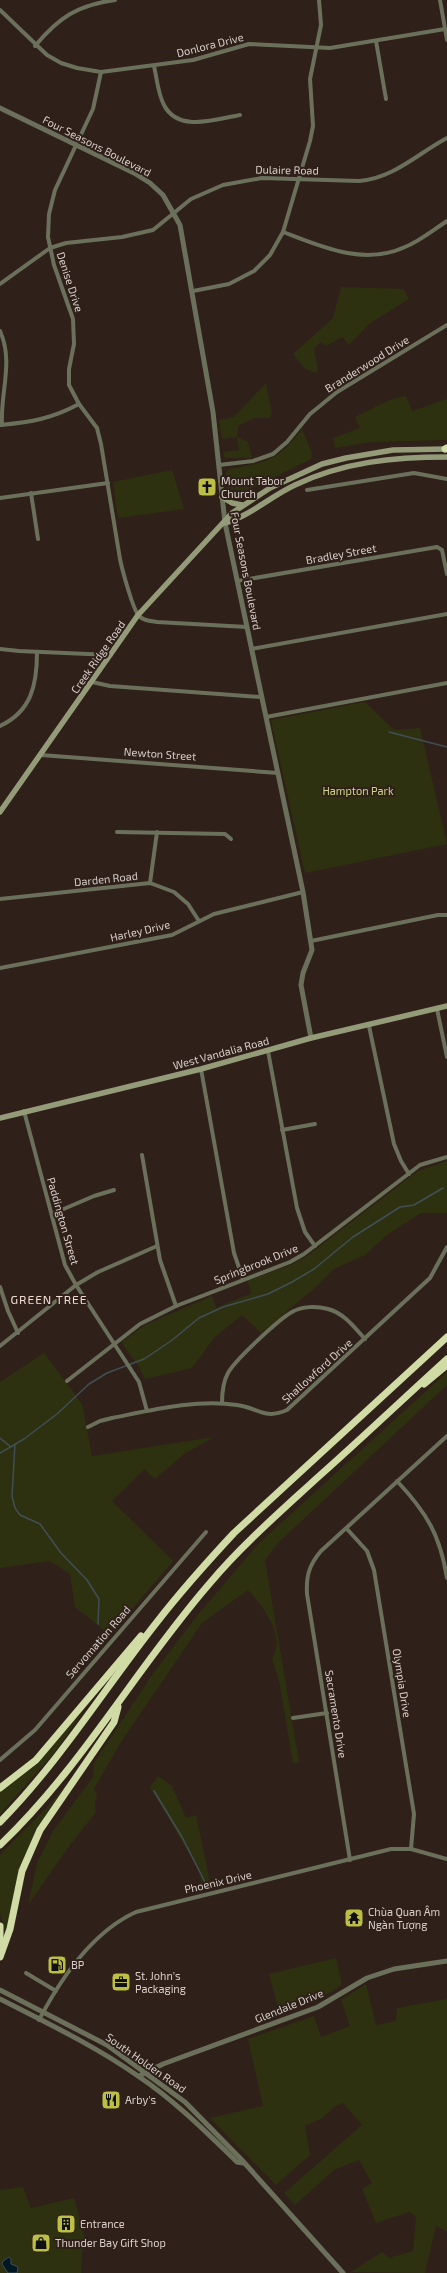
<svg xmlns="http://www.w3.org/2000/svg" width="447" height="2273" viewBox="0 0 447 2273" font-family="'Exo 2',sans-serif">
	<rect width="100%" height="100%" fill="#2f2019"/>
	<g fill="#2e3110">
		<polygon points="341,287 403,289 409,299 369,324 349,345 342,337 326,346 321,342 314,349 318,370 315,373 304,368 293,354 333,318"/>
		<polygon points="266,383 272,414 269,418 255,418 238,426 237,437 248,442 252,458 225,458 223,452 239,450 237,437 222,439 219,420 234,417"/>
		<polygon points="406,396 412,411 447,399 447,440 371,442 335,448 333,438 360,428 355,417 389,400"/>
		<path d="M302 429 312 453 311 459 243 493 237 494 227 490 226 472 229 469C268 463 278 460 302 429Z"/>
		<polygon points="172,470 184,509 118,518 113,482"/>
		<polygon points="365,702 394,730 420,728 447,844 305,873 271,720"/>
		<polygon points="447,1161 447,1213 421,1213 387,1235 365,1255 334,1269 316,1287 261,1333 242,1315 214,1338 192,1368 145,1379 139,1367 123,1345 122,1342 145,1325 212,1296 216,1308 252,1293 247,1281 293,1264 307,1256 418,1171"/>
		<polygon points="44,1353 82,1404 92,1456 214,1437 184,1454 155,1479 144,1469 112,1501 173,1561 110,1635 75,1607 70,1574 49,1561 0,1568 0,1382"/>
		<path d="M447 1372V1385L277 1544 265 1560 299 1762 293 1763 279 1681 272 1658C287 1637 262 1605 248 1590L202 1623 121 1742 94 1789 97 1794 95 1802 96 1812 67 1849 28 1905 37 1863 53 1831 93 1777 94 1763 154 1672 196 1617 259 1543Z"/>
		<polygon points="85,1709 55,1752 0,1814 0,1791 33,1767"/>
		<polygon points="158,1776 172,1786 186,1818 196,1815 211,1887 204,1889 197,1867 150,1787"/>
		<polygon points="71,1779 35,1834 7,1932 5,1931 0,1913 0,1855 47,1807"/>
		<polygon points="336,1958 342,1985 316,2001 280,2014 269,1974"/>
		<polygon points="366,1984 376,2025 396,2021 397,2008 447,1999 447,2232 436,2226 425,2273 351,2272 382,2252 389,2258 413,2251 416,2216 409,2212 376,2223 362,2189 372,2183 359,2160 334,2170 295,2205 284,2193 362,2125 343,2103 334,2107 323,2118 305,2126 310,2155 276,2185 210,2118 263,2106 248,2039 314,2016 321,2037 350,2026 341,2000"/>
		<polygon points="23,2187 31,2208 74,2198 86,2242 82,2252 81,2273 0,2273 0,2190"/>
	</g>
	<polygon fill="#001724" stroke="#414e56" points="9,2257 11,2259 11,2264 18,2267 17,2273 8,2273 2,2264 3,2261"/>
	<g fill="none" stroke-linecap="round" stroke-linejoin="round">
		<g stroke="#414e56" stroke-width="1.5">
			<polyline points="389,732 447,747"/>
			<polyline points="0,1438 11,1447"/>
			<polyline points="15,1444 12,1496 15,1508 20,1515 40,1524 61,1553 87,1580 99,1599 98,1624"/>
			<polyline points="0,1453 24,1439 57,1414 89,1384 107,1373 144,1359 171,1341 199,1318 223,1307 268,1294 292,1282 314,1269 353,1237 400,1207 414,1205 443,1188"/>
			<polyline points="154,1791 182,1837 207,1886"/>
		</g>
		<g stroke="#6b705b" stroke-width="4">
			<polyline points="440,0 447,40"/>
			<polyline points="0,10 47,55 61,63 77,68 101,72 193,60 249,44 330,48 445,29"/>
			<polyline points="376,41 386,99"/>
			<path d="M35 46C59 17 78 5 115 0"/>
			<path d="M154 66C157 79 158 94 164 105 178 133 217 119 240 115"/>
			<path d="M101 72 93 109 55 190 49 214 48 237 54 265 73 319 74 344 69 369V385L79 404 97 428 101 444 120 559C122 569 133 610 139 616 144 621 150 621 157 622L247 627"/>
			<path d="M283 232C322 247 364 266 405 247 420 241 433 230 447 221"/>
			<path d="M0 284 50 248 66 243 122 237 153 230 191 199 223 185 262 178 359 181C394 178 417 154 447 138"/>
			<polyline points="193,291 229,284 254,271 270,255 283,232 310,141 313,126 310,79 321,25 319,0"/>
			<path d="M0 331C14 362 0 393 2 425"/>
			<path d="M1 425C31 422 51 419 79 404"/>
			<polyline points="219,465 253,461 273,454 287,442 310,414 337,392 447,325"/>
			<polyline points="307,490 414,473 447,479"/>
			<polyline points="31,493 38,539"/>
			<polyline points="0,498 108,483"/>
			<polyline points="237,581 437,547 442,550 447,574"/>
			<polyline points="0,649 19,651 111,655"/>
			<polyline points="251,649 447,614"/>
			<polyline points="92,682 110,686 261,697"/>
			<polyline points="266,717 447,683"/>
			<path d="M0 726C32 711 37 684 37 652"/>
			<polyline points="41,755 278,773"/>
			<polyline points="117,832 225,834 231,839"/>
			<polyline points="150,883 157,832"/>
			<polyline points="0,899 150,883 174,892 188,904 199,921"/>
			<polyline points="311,941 438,915 447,915"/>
			<polyline points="0,968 172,935 214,914 303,892"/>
			<polyline points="437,1009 447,1057"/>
			<polyline points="369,1026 394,1144 401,1161 409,1174"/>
			<polyline points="268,1051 297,1208 305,1232 315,1246"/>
			<polyline points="201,1069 234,1253 243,1279"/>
			<polyline points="24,1111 65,1265 76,1285 139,1382 147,1411"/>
			<polyline points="282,1130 315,1124"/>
			<polyline points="142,1155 160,1260 176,1306"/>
			<polyline points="52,1214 94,1196 114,1190"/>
			<polyline points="0,1287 8,1311 18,1333"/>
			<polyline points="0,1346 76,1285 98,1272 157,1246"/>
			<polyline points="67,1381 140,1324 176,1306 290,1262 304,1254 420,1165 447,1157"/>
			<path d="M222 1403C222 1393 223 1382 228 1373 234 1361 279 1319 292 1312 302 1306 317 1306 328 1309 344 1313 355 1328 365 1339"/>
			<path d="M88 1427 100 1421 112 1418C152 1410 196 1399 237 1405 259 1408 264 1420 287 1410L430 1278 447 1247"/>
			<path d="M397 1481C427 1513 440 1535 447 1578"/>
			<polyline points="347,1529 367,1551 374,1570 414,1814 411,1849"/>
			<polyline points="293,1718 327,1713"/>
			<polyline points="0,1760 35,1730 206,1532"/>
			<path d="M350 1860 307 1594C306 1576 309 1565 321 1551L447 1436"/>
			<polyline points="26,1973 56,1991"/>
			<path d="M39 2020C61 1978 92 1932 136 1912L391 1849H411L447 1859"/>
		</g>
		<g stroke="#6b705b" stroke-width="5">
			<polyline points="0,108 134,173 150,183 163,195 180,225 213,412 225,523 303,892 312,950 303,973 301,985 311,1038"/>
			<polyline points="0,1990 107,2045 185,2102 240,2158 343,2273"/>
			<path d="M0 1999C47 2023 95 2046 138 2076 174 2100 206 2132 237 2162L243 2163"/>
			<polyline points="139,2076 163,2064 318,2007 367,1978 394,1969 447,1961"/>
		</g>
		<g stroke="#949b79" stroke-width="5.5">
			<polyline points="222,497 232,503 242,505"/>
			<path d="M225 523C250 516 271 496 295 485 343 462 394 457 447 457"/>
			<polyline points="0,812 138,615 232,513 270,488 322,464 346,458 393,450 447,449"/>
			<polyline points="0,1118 201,1069 311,1038 447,1006"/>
		</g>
		<g stroke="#d0dba5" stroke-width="7">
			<polyline points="445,449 447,448"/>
			<polyline points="424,1384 447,1365"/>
			<polyline points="0,1788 36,1760 141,1636"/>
			<path d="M0 1822C60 1761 104 1689 157 1622 181 1591 207 1562 234 1533L447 1337"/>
			<path d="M0 1845C82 1767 136 1668 210 1583 242 1545 280 1512 317 1478 361 1439 404 1398 447 1359"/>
			<polyline points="0,1926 0,1946"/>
			<polyline points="0,1957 10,1929 22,1871 40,1830 114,1722 118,1707"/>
		</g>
	</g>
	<defs>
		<symbol id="church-square" viewBox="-11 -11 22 22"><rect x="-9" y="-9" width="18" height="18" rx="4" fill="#bcbf44" stroke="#2f2019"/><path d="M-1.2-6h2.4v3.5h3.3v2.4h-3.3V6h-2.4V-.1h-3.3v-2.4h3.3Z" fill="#111"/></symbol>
		<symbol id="temple-square" viewBox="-11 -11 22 22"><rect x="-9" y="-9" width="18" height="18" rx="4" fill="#bcbf44" stroke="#2f2019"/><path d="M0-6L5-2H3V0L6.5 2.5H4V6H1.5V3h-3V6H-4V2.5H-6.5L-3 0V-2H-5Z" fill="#111"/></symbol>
		<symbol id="fuel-square" viewBox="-11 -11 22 22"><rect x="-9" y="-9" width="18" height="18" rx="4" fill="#bcbf44" stroke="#2f2019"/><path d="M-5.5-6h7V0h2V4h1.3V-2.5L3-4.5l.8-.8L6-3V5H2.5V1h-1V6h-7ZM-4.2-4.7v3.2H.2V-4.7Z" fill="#111"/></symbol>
		<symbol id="office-square" viewBox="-11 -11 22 22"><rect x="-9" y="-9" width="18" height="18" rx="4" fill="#bcbf44" stroke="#2f2019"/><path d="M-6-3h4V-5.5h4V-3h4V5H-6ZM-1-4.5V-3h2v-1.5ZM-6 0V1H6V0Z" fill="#111"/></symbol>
		<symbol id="restaurant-square" viewBox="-11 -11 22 22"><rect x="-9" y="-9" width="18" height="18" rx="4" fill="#bcbf44" stroke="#2f2019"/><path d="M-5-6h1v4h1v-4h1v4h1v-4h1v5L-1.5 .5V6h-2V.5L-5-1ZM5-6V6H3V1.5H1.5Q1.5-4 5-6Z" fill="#111"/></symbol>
		<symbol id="building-square" viewBox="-11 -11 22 22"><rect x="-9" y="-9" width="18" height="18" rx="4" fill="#bcbf44" stroke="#2f2019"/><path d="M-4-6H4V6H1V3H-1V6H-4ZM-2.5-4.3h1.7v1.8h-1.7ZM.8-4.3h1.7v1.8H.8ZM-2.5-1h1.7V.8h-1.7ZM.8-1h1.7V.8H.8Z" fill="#111"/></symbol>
		<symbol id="shop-square" viewBox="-11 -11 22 22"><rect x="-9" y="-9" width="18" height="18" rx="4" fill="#bcbf44" stroke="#2f2019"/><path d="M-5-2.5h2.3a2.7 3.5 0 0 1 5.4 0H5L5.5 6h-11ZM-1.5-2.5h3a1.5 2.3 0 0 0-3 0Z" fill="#111"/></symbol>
	</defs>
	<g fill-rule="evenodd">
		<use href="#church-square" x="196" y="476" width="22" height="22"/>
		<use href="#temple-square" x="343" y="1907" width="22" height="22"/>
		<use href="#fuel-square" x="46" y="1954" width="22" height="22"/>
		<use href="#office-square" x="110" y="1971" width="22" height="22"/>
		<use href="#restaurant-square" x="100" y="2089" width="22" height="22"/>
		<use href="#building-square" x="55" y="2213" width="22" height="22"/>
		<use href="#shop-square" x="30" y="2232" width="22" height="22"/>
	</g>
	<g text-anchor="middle" stroke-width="4" stroke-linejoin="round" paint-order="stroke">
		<g font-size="11" fill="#d9cfca" stroke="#2f2019">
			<text transform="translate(210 45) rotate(-14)" y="4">Donlora Drive</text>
			<text transform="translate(97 146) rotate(27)" y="4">Four Seasons Boulevard</text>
			<text transform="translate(287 170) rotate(1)" y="4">Dulaire Road</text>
			<text transform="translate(70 282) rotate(72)" y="4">Denise Drive</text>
			<text transform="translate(367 364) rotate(-32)" y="4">Branderwood Drive</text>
			<text transform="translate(341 554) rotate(-10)" y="4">Bradley Street</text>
			<text transform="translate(246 571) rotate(79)" y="4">Four Seasons Boulevard</text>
			<text transform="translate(98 657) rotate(-55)" y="4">Creek Ridge Road</text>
			<text transform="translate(160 754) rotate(4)" y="4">Newton Street</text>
			<text transform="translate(106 879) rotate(-6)" y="4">Darden Road</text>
			<text transform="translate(140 931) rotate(-13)" y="4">Harley Drive</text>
			<text transform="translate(221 1053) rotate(-15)" y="4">West Vandalia Road</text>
			<text transform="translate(63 1221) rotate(74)" y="4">Paddington Street</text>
			<text transform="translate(256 1264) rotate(-22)" y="4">Springbrook Drive</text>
			<text transform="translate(317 1371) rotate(-42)" y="4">Shallowford Drive</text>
			<text transform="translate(98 1642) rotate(-49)" y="4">Servomation Road</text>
			<text transform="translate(402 1683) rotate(81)" y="4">Olympia Drive</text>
			<text transform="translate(336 1714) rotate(81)" y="4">Sacramento Drive</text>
			<text transform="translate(218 1882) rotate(-13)" y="4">Phoenix Drive</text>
			<text transform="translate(289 2006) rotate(-22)" y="4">Glendale Drive</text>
			<text transform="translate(146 2063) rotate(35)" y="4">South Holden Road</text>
		</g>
		<g font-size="11" fill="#d9cfca" stroke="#2f2019" text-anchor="start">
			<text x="221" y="485">Mount Tabor<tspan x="221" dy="13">Church</tspan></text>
			<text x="368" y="1916">Chùa Quan Âm<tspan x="368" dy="13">Ngàn Tượng</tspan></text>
			<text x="71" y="1969">BP</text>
			<text x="135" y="1980">St. John's<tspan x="135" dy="13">Packaging</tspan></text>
			<text x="125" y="2104">Arby's</text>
			<text x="80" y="2228">Entrance</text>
			<text x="55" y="2247">Thunder Bay Gift Shop</text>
		</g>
		<g font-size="11" fill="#ccd687" stroke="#2f2019">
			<text x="358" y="795">Hampton Park</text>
		</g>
		<g font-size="12" letter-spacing="1" fill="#f2ddd3" stroke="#2f2019">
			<text x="49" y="1304">GREEN TREE</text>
		</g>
	</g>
</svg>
